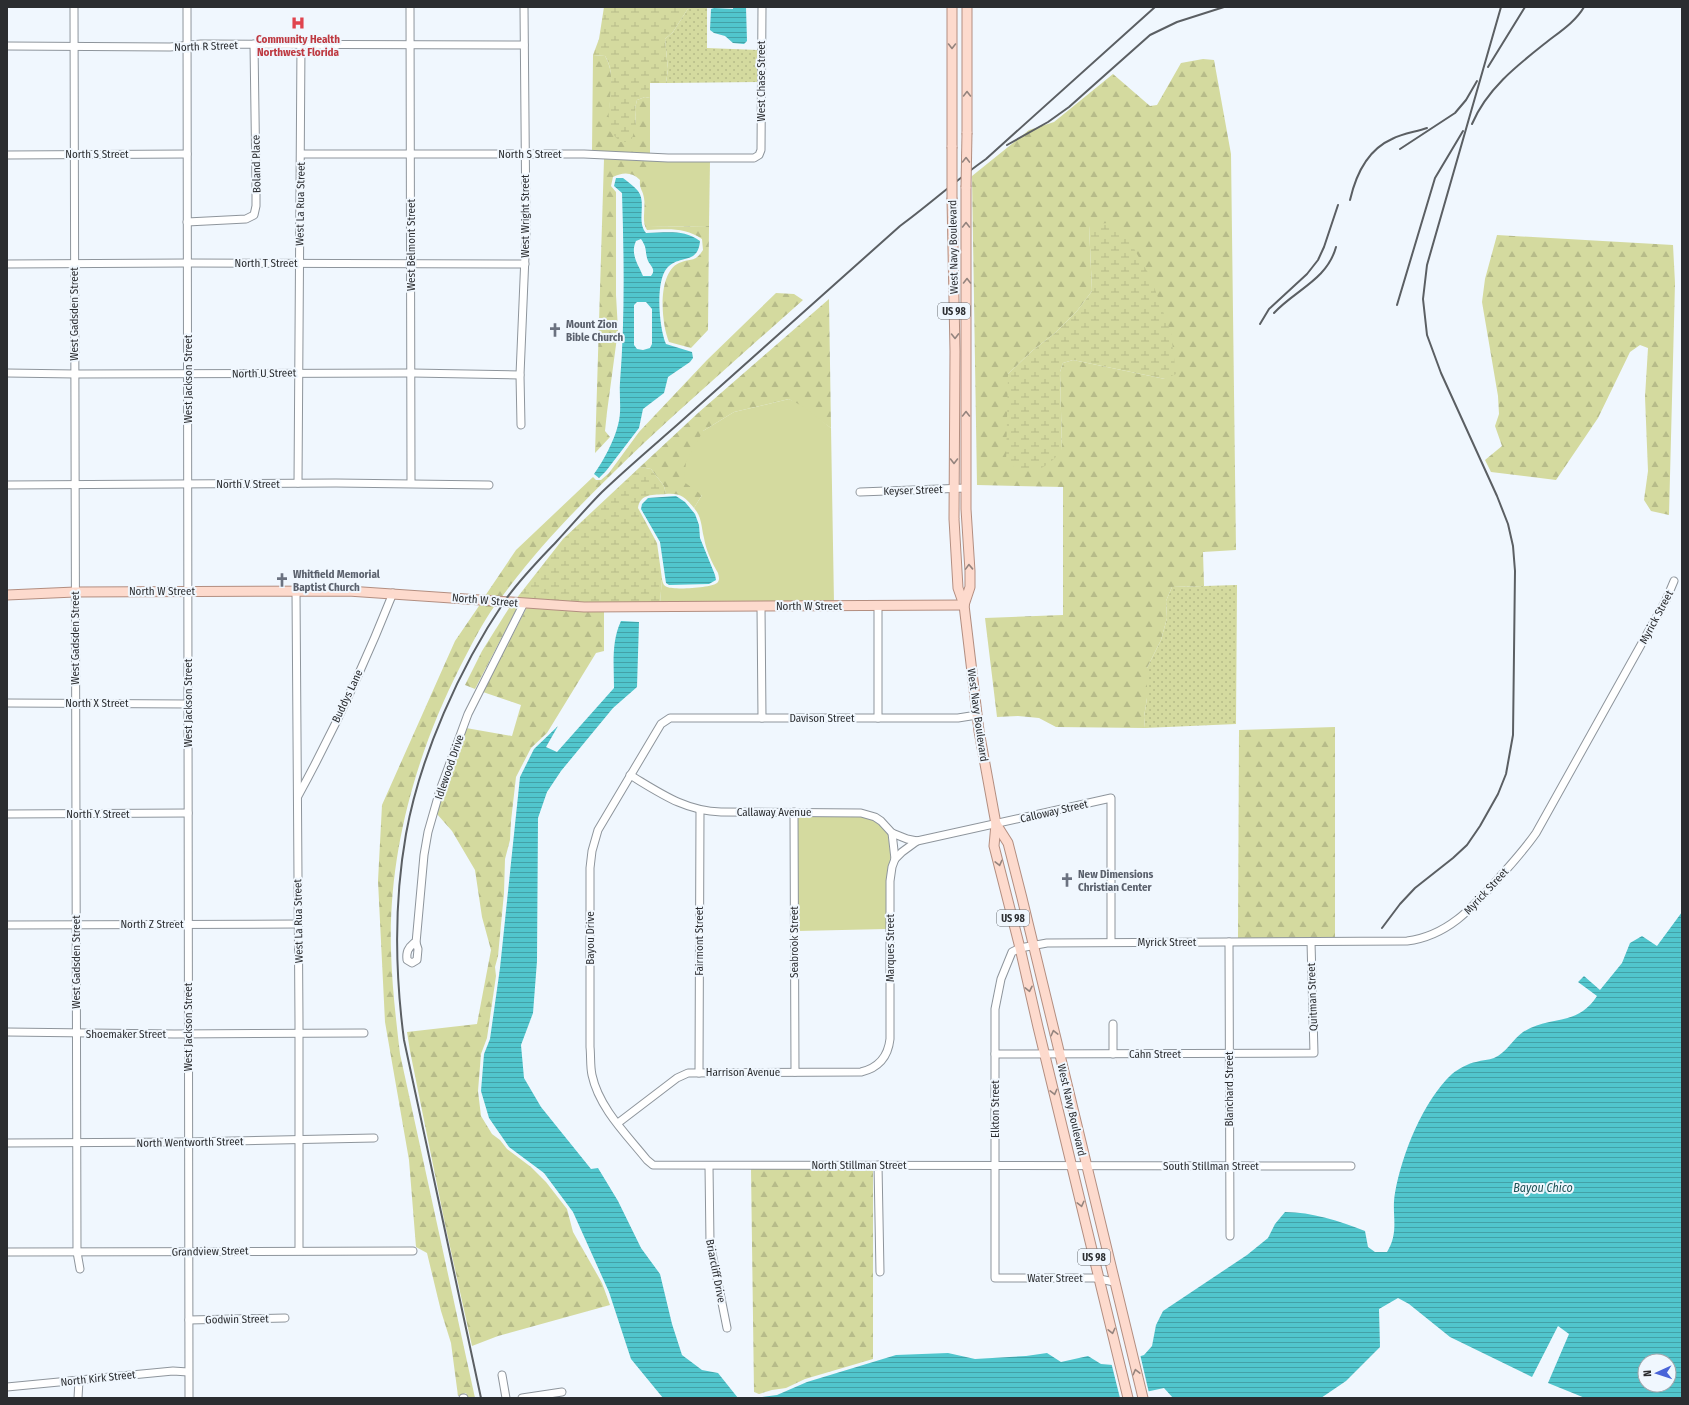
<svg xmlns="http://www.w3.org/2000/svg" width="1689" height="1405" viewBox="0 0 1689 1405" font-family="'Fira Sans Condensed',sans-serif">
	<defs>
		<pattern id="grass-dots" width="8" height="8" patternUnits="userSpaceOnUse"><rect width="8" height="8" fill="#d4da9f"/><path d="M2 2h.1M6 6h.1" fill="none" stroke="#b6bb89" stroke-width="1.8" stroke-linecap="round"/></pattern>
		<pattern id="forest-firs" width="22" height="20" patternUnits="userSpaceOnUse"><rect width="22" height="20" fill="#d4da9f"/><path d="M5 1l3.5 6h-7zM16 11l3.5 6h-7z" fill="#b6bb89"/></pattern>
		<pattern id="wetland-marsh" width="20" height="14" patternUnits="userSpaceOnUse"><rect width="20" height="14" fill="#d4da9f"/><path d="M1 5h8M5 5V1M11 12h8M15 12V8" fill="none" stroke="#b6bb89"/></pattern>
		<pattern id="water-rules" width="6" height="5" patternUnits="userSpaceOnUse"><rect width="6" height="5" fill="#51c6cd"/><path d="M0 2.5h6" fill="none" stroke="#43a1a7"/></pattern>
	</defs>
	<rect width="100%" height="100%" fill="#f0f7fe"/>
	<g fill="url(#grass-dots)">
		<polygon points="689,7 707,7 707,48 758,50 758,82 666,83 668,69 665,39 673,32"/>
		<polygon points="1237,585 1236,724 1145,728 1144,717 1147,698 1147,668 1161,640 1167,618 1166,601 1172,587"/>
	</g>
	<g fill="url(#forest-firs)" fill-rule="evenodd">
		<path d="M593 55 605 56C615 73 611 93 609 111L636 125 635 109 637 100 645 97 650 98V154L592 151Z"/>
		<path d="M1203 59 1214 60 1231 154 1236 550 1203 552 1204 586 1172 587 1166 601 1167 618 1161 640 1147 668V698L1144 717 1145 728 1056 727 1039 718 1018 716 997 717 985 618 1063 615V487L977 485 972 176 1029 130 1054 122 1113 74 1150 106 1157 105 1181 63ZM1089 225 1165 379 1073 360 1063 363 1060 372 1062 451 1008 374 1032 351 1055 333 1077 311 1092 291Z"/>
		<path d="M604 159 649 161V227L709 226 708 330 691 348 669 342C661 323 657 273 679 263 690 258 695 263 703 250L702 239C685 227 668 229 647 230 641 221 646 209 644 198 643 190 639 189 640 180 632 172 623 172 613 177L611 186 616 192V295L618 330 607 412 605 431 610 437 595 453Z"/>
		<polygon points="1497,235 1673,245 1675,283 1669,515 1651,511 1644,500 1648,471 1645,397 1648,348 1640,345 1630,352 1598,418 1556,480 1491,472 1485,460 1502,446 1495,426 1499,414 1498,396 1482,302 1485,279"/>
		<path d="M776 293 794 294 803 300C750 347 697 394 645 442 594 491 543 540 501 598L485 596 516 550 593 477 596 480H601L609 473 639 432 707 360Z"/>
		<path d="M829 299 831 428 789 399 734 412 703 431 702 495 694 508C685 497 680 493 666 494L664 486 651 469 640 467 698 413Z"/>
		<path d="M481 603 496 604C482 623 471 646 460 667 416 754 388 853 391 951 392 986 396 1020 400 1054L475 1398H468L466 1393 458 1396 451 1343 441 1311 427 1253 416 1247 409 1160 385 1022 378 881 382 805 455 641Z"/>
		<polygon points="511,605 518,606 475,689 465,685 482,651"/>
		<polygon points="527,607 604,610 604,651 596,653 547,733 531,748 516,777 511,821 510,840 505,859 504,893 498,956 495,967 496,976 487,1038 481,1054 478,1091 481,1116 492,1134 500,1140 507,1149 531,1167 546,1182 567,1209 573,1232 602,1283 610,1305 498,1336 472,1346 445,1224 410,1051 407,1032 477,1024 491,950 482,917 475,870 452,831 437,814 443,793 466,728 512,736 521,705 483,692"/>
		<polygon points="1335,727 1335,938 1238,938 1239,730"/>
		<polygon points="751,1169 873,1169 873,1359 805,1379 786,1388 772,1390 759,1394 754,1392"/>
	</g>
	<g fill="url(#wetland-marsh)">
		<path d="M604 7H689L673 32 665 39 668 69 666 83H650V98L645 97 637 100 635 109 636 125 631 142H620L610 131C609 124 608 116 609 109 610 91 615 72 605 56L593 55 599 39Z"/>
		<path d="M1107 223 1127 237 1150 276 1171 333 1176 374 1165 379 1073 360 1063 363 1060 372 1062 451C1040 474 1036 472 1006 465L1008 374 1032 351 1055 333 1077 311 1092 291 1089 225Z"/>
		<path d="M640 467 651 469 664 486 666 494C654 495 640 493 638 508L657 543 662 579 660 603H585L516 599 563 539Z"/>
	</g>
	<g fill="#d4da9f">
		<polygon points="649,161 710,161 709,226 649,227"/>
		<path d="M789 399 804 407 831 428 834 603H660L662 579C663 583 663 585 667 587 675 590 711 588 717 583 720 580 719 577 718 573 712 563 706 550 704 538 701 526 702 517 694 508L702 495 684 482 686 462 703 431 734 412Z"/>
		<polygon points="798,816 861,816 873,820 878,823 888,834 891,858 888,867 886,881 886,929 798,931"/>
	</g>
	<g fill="url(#water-rules)" fill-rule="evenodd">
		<polygon points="733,7 746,7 747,41 744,44 733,43 725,36 714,33 710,30 711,9 714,8 733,9"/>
		<path d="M616 178H623C628 182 634 186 638 191 647 203 636 221 646 233 666 233 683 229 700 241 698 265 680 254 667 268 655 282 659 328 666 344L692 352 693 358 690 362 668 377 664 393 643 409 639 428 606 471 599 478 594 474C604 460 614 441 618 425 622 411 619 397 620 382 625 320 624 256 622 193L614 186ZM641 239C647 248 645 249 647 258 649 266 657 268 651 276H643C638 264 630 254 636 241ZM637 302H646L652 309V344L650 348 643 350 637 349 634 345V305Z"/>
		<polygon points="676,496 685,502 695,514 699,525 700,538 715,575 716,580 709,584 669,585 666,583 660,542 641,509 642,504 648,498"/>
		<path d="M621 621 639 622 637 687 613 708 561 771 547 792 538 818 537 961 533 1013 521 1045 524 1078 541 1107 591 1169 598 1168 618 1201 641 1248 660 1274 672 1324 682 1355 702 1370 718 1373 738 1398H663L631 1359 609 1292 573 1212 544 1173 509 1147 489 1118 481 1091 484 1054 490 1039 500 968 520 777 534 749 558 726 546 747 557 752 614 688C614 666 611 642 621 621Z"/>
		<path d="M1682 912V1398H1585L1548 1383 1569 1334 1558 1326 1532 1377 1450 1337 1409 1304 1398 1298 1379 1309 1380 1347 1346 1381 1321 1398H1173L1164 1388 1118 1398H754L777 1395 807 1382 896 1355 948 1353 975 1359 1026 1356 1047 1353 1061 1362 1088 1356 1101 1364 1113 1365 1144 1355 1152 1346 1156 1325 1163 1311 1247 1255 1268 1238 1275 1224 1285 1212C1312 1212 1339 1221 1365 1231L1368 1247 1375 1252H1387C1400 1231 1391 1215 1395 1193 1402 1154 1423 1101 1452 1074 1458 1069 1469 1063 1476 1062 1482 1060 1489 1060 1494 1058 1506 1053 1513 1039 1523 1032 1550 1015 1577 1027 1597 996L1578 982 1584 976 1600 990 1622 963 1630 943 1642 936 1657 946ZM1645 1361H1669V1385H1645Z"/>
	</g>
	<polygon fill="#f0f7fe" points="1140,1354 1149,1393 1127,1398 1120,1398 1111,1362"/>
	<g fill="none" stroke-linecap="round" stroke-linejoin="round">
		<defs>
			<g id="minor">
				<polyline points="74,7 77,1252 80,1269"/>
				<polyline points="187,7 189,1398"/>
				<polyline points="410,7 411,483"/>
				<polyline points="7,46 170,47 201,44 524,45"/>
				<polyline points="301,154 584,154 668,158 754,158 759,155 761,150 762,7"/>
				<polyline points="7,155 187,154"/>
				<polyline points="187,222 246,219 254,215 256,206 256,183 254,44"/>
				<polyline points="7,264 187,263 525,264"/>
				<polyline points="7,373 75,374 412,373 520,375"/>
				<polyline points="521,425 520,375 526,232 524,7"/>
				<polyline points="298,483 301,44"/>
				<polyline points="7,485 336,483 489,485"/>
				<polyline points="860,492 966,488"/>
				<polyline points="296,591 299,1022 299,1250"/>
				<polyline points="878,606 878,718"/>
				<polyline points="761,607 762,718"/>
				<polyline points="7,703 188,704"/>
				<path d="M977 715 958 718H670L661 724 598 830 592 851 590 868V1047C591 1056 590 1066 592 1075 599 1108 627 1135 647 1160L653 1165 1351 1166"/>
				<path d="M630 775C660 793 685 811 721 812L861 813 875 817 881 821 892 833 907 839 917 841 1111 798V942"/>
				<path d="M298 796C333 732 366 661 393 593"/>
				<polyline points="794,812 795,1072"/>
				<polyline points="7,814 188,813"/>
				<polyline points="895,859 902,852 917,841"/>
				<polyline points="7,925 298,924"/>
				<polyline points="1229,942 1230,1236"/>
				<path d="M414 943H416L418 949 417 960 412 963 407 960C406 952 408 948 414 943Z"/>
				<polyline points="416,943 424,855 428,832 440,790 468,714 524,603"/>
				<polyline points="7,1032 174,1034 364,1033"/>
				<polyline points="995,1054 1314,1053 1311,942"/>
				<polyline points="1113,1054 1113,1024"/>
				<polyline points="699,1073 700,810"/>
				<path d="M618 1123 677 1078 688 1073 861 1072C878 1068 888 1057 890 1039V881L892 867 895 859 892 833"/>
				<polyline points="7,1143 189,1142 374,1138"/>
				<polyline points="878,1165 880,1272"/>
				<polyline points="709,1166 710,1243 727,1328"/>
				<polyline points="7,1252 413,1251"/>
				<path d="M1114 1282 1095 1278H995V1009L1001 979 1012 952 1020 948 1047 943 1407 941C1448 936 1473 907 1499 878 1512 863 1525 849 1536 833L1666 600 1674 581"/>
				<polyline points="189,1320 285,1318"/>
				<polyline points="502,1375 506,1398"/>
				<polyline points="7,1387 173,1371 188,1372"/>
				<polyline points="78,1398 79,1380"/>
				<polyline points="463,1398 464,1398"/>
				<polyline points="522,1398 562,1392"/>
			</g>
			<g id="major">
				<polyline points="967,133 967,7"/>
				<polyline points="952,147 952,7"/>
				<polyline points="952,199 955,351 954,519 958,588 964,605 979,731 996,824 994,846 1020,948 1038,1027 1128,1398"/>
				<polyline points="7,595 75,592 348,591 584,607 964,605"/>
				<polyline points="964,605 970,587 970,571 966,509 966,187"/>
				<polyline points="996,824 1008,843 1022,898 1143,1398"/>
			</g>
		</defs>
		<use href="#minor" stroke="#8e959c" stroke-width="9"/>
		<use href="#major" stroke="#b38e80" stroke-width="11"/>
		<use href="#minor" stroke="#fff" stroke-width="7"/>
		<use href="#major" stroke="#fddacd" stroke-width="9"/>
		<g stroke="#5b5f63" stroke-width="2">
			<polyline points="1488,67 1525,7"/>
			<path d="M1472 124C1487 88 1519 64 1548 41 1561 31 1576 21 1584 7"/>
			<polyline points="1007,145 1048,122 1069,107 1150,35 1177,22 1224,7"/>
			<polyline points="1400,149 1455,113 1466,100 1477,81"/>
			<path d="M1350 200C1356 174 1367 150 1392 139 1403 133 1416 132 1427 128"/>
			<polyline points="1397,305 1435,178 1463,131"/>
			<path d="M1274 313C1295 290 1327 280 1336 247"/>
			<polyline points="1260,324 1269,309 1307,274 1318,260 1324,247 1338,205"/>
			<polyline points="1382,928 1400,904 1415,888 1453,858 1467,845 1480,826 1498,794 1506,774 1513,735 1515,571 1513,546 1508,524 1497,496 1441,373 1427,335 1423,299 1427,265 1501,7"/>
			<path d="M481 1398 404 1040C395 972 394 902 406 834 420 756 460 667 504 602 519 580 539 560 557 541 572 525 586 508 602 492 626 469 652 447 677 425 751 359 826 292 900 226 929 205 956 180 986 159L1155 7"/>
		</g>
		<defs>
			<g id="major-bridge">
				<polyline points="952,147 952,199"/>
				<polyline points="966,187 967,133"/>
			</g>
		</defs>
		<use href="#major-bridge" stroke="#b38e80" stroke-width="11" stroke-linecap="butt"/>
		<use href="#major-bridge" stroke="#fddacd" stroke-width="9"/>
	</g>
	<defs><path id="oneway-chevron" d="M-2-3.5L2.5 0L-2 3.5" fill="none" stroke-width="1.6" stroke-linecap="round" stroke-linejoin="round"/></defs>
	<g stroke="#94847e">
		<use href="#oneway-chevron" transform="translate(952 46) rotate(90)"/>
		<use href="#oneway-chevron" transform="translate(967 94) rotate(-90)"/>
		<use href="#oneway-chevron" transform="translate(966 160) rotate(-89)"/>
		<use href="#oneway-chevron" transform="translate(966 225) rotate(-90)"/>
		<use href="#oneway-chevron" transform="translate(967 281) rotate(-90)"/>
		<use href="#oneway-chevron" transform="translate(955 336) rotate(89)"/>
		<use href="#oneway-chevron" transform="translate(966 414) rotate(-90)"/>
		<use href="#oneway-chevron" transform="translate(954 461) rotate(90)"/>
		<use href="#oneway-chevron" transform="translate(969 567) rotate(-92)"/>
		<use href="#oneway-chevron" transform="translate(999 863) rotate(76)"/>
		<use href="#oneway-chevron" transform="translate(1029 989) rotate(78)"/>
		<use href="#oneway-chevron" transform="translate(1054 1033) rotate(-104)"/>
		<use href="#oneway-chevron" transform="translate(1054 1092) rotate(76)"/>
		<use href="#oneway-chevron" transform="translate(1081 1204) rotate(76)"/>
		<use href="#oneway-chevron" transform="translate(1112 1331) rotate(77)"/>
		<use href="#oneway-chevron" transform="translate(1136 1372) rotate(-104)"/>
	</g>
	<defs>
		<symbol id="hospital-bare" viewBox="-9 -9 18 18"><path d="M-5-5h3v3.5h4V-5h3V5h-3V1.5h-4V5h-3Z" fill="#e0444e" stroke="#f0f7fe" stroke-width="2.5" paint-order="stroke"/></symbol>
		<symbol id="church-bare" viewBox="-9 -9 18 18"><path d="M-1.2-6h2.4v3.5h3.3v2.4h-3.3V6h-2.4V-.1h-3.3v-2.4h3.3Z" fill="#6b7280" stroke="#f0f7fe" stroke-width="2.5" paint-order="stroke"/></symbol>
	</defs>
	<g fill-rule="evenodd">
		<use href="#hospital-bare" x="288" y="13" width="20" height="20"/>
		<use href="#church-bare" x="545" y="320" width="20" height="20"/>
		<use href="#church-bare" x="272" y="570" width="20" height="20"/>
		<use href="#church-bare" x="1057" y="870" width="20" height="20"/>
	</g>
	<g text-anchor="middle" stroke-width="4" stroke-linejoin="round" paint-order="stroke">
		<g fill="#f0f7fe" stroke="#666a6e" stroke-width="1">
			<rect x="938" y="303" width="32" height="16" rx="3"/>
			<rect x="997" y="910" width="32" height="16" rx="3"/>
			<rect x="1078" y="1249" width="32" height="16" rx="3"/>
		</g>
		<g font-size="10" font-weight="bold" fill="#2b2d30">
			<text x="954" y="315">US 98</text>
			<text x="1013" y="922">US 98</text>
			<text x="1094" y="1261">US 98</text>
		</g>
		<g font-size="11" font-weight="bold" fill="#be3a42" stroke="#f0f7fe">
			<text x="298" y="43">Community Health<tspan x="298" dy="13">Northwest Florida</tspan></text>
		</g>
		<g font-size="11" fill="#2b2d30" stroke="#f0f7fe">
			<text transform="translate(206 46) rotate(-2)" y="4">North R Street</text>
			<text transform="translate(761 81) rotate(-90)" y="4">West Chase Street</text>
			<text x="97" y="158">North S Street</text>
			<text x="530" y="158">North S Street</text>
			<text transform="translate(256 164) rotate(-91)" y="4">Boland Place</text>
			<text transform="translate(300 204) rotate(-89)" y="4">West La Rua Street</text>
			<text transform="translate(525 216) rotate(-90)" y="4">West Wright Street</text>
			<text transform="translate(411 245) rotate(-90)" y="4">West Belmont Street</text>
			<text transform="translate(953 247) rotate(-91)" y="4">West Navy Boulevard</text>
			<text x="266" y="267">North T Street</text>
			<text transform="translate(74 314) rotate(-90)" y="4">West Gadsden Street</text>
			<text transform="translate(264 373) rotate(-1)" y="4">North U Street</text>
			<text transform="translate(188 379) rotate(-90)" y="4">West Jackson Street</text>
			<text x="248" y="488">North V Street</text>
			<text transform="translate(913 490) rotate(-2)" y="4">Keyser Street</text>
			<text x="162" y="595">North W Street</text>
			<text transform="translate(485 600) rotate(5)" y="4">North W Street</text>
			<text x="809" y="610">North W Street</text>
			<text transform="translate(1656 617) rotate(-62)" y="4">Myrick Street</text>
			<text transform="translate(75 638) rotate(-90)" y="4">West Gadsden Street</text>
			<text transform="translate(347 696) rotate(-65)" y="4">Buddys Lane</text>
			<text x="97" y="707">North X Street</text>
			<text transform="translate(188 703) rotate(-90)" y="4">West Jackson Street</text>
			<text transform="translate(978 715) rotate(82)" y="4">West Navy Boulevard</text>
			<text x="822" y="722">Davison Street</text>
			<text transform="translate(449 767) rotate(-71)" y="4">Idlewood Drive</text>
			<text transform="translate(1054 811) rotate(-13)" y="4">Calloway Street</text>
			<text x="774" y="816">Callaway Avenue</text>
			<text x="98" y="818">North Y Street</text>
			<text transform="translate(1486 891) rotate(-47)" y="4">Myrick Street</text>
			<text transform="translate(298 921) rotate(-91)" y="4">West La Rua Street</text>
			<text x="152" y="928">North Z Street</text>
			<text transform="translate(590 938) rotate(-90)" y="4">Bayou Drive</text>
			<text transform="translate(699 941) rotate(-90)" y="4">Fairmont Street</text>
			<text transform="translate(794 942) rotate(-90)" y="4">Seabrook Street</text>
			<text x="1167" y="946">Myrick Street</text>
			<text transform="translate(890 948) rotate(-90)" y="4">Marques Street</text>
			<text transform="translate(76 962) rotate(-90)" y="4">West Gadsden Street</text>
			<text transform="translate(1312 997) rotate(-92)" y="4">Quitman Street</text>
			<text transform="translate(188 1027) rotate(-90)" y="4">West Jackson Street</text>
			<text x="126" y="1038">Shoemaker Street</text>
			<text x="1155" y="1058">Cahn Street</text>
			<text x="743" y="1076">Harrison Avenue</text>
			<text transform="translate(1229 1089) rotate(-90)" y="4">Blanchard Street</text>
			<text transform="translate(995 1109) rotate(-90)" y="4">Elkton Street</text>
			<text transform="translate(1072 1110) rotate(77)" y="4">West Navy Boulevard</text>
			<text transform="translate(190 1142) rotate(-1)" y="4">North Wentworth Street</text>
			<text x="859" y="1169">North Stillman Street</text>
			<text x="1211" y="1170">South Stillman Street</text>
			<text transform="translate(210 1251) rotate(-1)" y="4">Grandview Street</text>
			<text transform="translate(716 1271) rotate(79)" y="4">Briarcliff Drive</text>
			<text x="1055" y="1282">Water Street</text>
			<text transform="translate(237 1319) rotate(-1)" y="4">Godwin Street</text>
			<text transform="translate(98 1378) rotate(-6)" y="4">North Kirk Street</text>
		</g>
		<g font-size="11" font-weight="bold" fill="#5b616d" stroke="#f0f7fe" text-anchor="start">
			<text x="566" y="328">Mount Zion<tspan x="566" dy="13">Bible Church</tspan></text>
			<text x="293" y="578">Whitfield Memorial<tspan x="293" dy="13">Baptist Church</tspan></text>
			<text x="1078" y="878">New Dimensions<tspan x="1078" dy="13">Christian Center</tspan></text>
		</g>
		<g font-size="12" font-style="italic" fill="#1e5154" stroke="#f0f7fe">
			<text x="1543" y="1192">Bayou Chico</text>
		</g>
	</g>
	<rect width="1689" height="1405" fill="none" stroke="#2b2d30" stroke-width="16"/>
	<g transform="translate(1657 1373) rotate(267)"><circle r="19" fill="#f0f7fe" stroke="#a1a6ac"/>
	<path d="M0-3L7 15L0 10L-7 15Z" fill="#4964d8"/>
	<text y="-6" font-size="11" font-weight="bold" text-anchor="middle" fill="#2b2d30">N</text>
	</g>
</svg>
